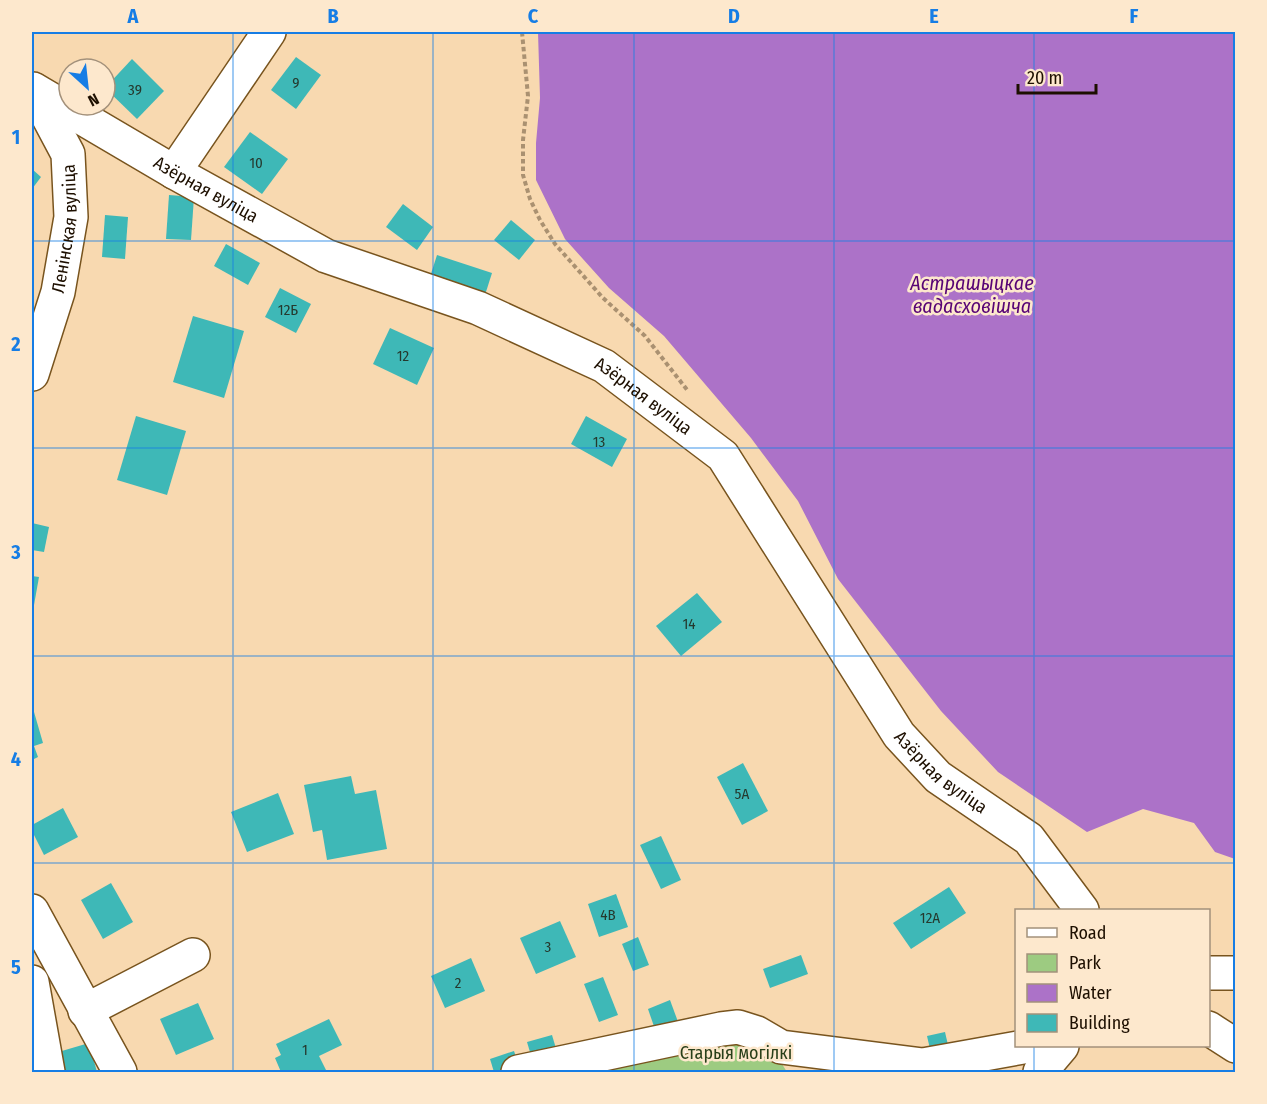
<svg xmlns="http://www.w3.org/2000/svg" width="1267" height="1104" viewBox="0 0 1267 1104" font-family="'Fira Sans Condensed',sans-serif">
	<rect width="100%" height="100%" fill="#f8d9b0"/>
	<polygon fill="#9dcb81" points="735,1032 761,1042 782,1064 787,1072 565,1072"/>
	<polygon fill="#ac72c8" points="538,32 1235,32 1235,859 1215,852 1194,823 1143,809 1087,832 998,772 941,711 838,579 798,501 751,438 664,336 609,288 565,239 536,180 536,143 540,98"/>
	<g fill="#3eb8b7">
		<polygon points="296,57 321,75 296,109 271,90"/>
		<polygon points="132,59 164,91 137,119 105,88"/>
		<polygon points="250,132 288,159 262,194 224,167"/>
		<polygon points="32,169 41,177 32,189"/>
		<polygon points="169,195 194,197 191,240 166,239"/>
		<polygon points="403,204 433,227 417,250 386,227"/>
		<polygon points="105,215 128,217 125,259 102,257"/>
		<polygon points="511,220 535,240 519,260 494,240"/>
		<polygon points="226,244 260,263 248,285 214,266"/>
		<polygon points="437,255 492,273 485,295 430,277"/>
		<polygon points="280,288 311,304 296,333 265,317"/>
		<polygon points="193,316 244,331 224,398 173,382"/>
		<polygon points="390,328 434,348 417,385 373,364"/>
		<polygon points="136,416 186,431 167,495 117,480"/>
		<polygon points="586,416 627,439 612,467 571,444"/>
		<polygon points="32,523 49,527 44,552 32,550"/>
		<polygon points="32,576 39,577 34,605 32,605"/>
		<polygon points="697,593 722,622 681,656 656,626"/>
		<polygon points="32,705 43,743 34,746 38,757 32,760"/>
		<polygon points="743,763 768,811 742,825 717,777"/>
		<polygon points="351,776 355,794 376,790 387,849 327,860 322,830 313,832 304,785"/>
		<polygon points="278,793 294,834 247,852 231,812"/>
		<polygon points="63,808 78,837 44,855 32,831 32,825"/>
		<polygon points="661,836 681,880 661,889 640,845"/>
		<polygon points="111,883 133,922 103,939 81,900"/>
		<polygon points="949,887 966,913 911,949 893,923"/>
		<polygon points="616,894 628,927 599,937 588,904"/>
		<polygon points="560,921 576,957 536,974 520,938"/>
		<polygon points="638,937 649,965 633,971 622,944"/>
		<polygon points="801,955 808,974 770,988 763,969"/>
		<polygon points="471,958 485,991 445,1008 431,976"/>
		<polygon points="603,977 618,1015 599,1022 584,984"/>
		<polygon points="670,1000 681,1030 658,1038 648,1009"/>
		<polygon points="198,1003 214,1039 176,1055 160,1019"/>
		<polygon points="329,1019 342,1045 319,1056 327,1072 281,1072 275,1058 281,1055 276,1044"/>
		<polygon points="945,1032 951,1058 933,1062 927,1036"/>
		<polygon points="552,1035 560,1062 535,1069 527,1042"/>
		<polygon points="89,1043 97,1072 60,1072 55,1053"/>
		<polygon points="514,1051 521,1072 494,1072 490,1059"/>
	</g>
	<g fill="none" stroke-linecap="round" stroke-linejoin="round">
		<defs>
			<g id="minor">
				<path id="s1" d="M32 89H33L174 172 326 256 478 308 604 366 723 456 899 735 938 777 1029 839 1082 910"/>
				<polyline points="174,172 269,32"/>
				<path id="s2" d="M32 374 58 292 71 217 68 154 34 90"/>
				<polyline points="32,911 120,1072"/>
				<polyline points="1208,973 1236,973"/>
				<polyline points="32,982 48,1072"/>
				<polyline points="85,1011 193,955"/>
				<polyline points="1208,1028 1236,1046"/>
				<polyline points="518,1072 721,1029 738,1027 757,1033 781,1047 923,1065 1029,1046"/>
				<polyline points="1040,1072 1062,1046"/>
			</g>
		</defs>
		<use href="#minor" stroke="#78541e" stroke-width="36"/>
		<polyline stroke="#aa9171" stroke-width="4" stroke-dasharray="4.5 3" stroke-linecap="butt" points="522,32 528,96 523,140 523,175 530,199 540,220 555,244 603,298 645,336 688,391"/>
		<use href="#minor" stroke="#fff" stroke-width="33"/>
	</g>
	<path fill="none" stroke="#167de5" stroke-width="1.5" stroke-opacity="0.55" d="M233 32V1072M433 32V1072M634 32V1072M834 32V1072M1034 32V910M32 241H1236M32 448H1236M32 656H1236M32 863H1236M1034 1046V1072"/>
	<g text-anchor="middle" stroke-width="5" stroke-linejoin="round" paint-order="stroke">
		<g font-size="15" fill="#25392e">
			<text x="296" y="88">9</text>
			<text x="135" y="95">39</text>
			<text x="256" y="168">10</text>
			<text x="288" y="315">12Б</text>
			<text x="403" y="361">12</text>
			<text x="599" y="447">13</text>
			<text x="689" y="629">14</text>
			<text x="742" y="799">5А</text>
			<text x="608" y="920">4В</text>
			<text x="930" y="923">12А</text>
			<text x="548" y="952">3</text>
			<text x="458" y="988">2</text>
			<text x="305" y="1055">1</text>
		</g>
		<g font-size="18" fill="#1d0f00" stroke="#fde8cd">
			<text dy="6" stroke="none"><textPath href="#s1" startOffset="201">Азёрная вуліца</textPath></text>
			<text dy="6" stroke="none"><textPath href="#s2" startOffset="150">Ленінская вуліца</textPath></text>
			<text dy="6" stroke="none"><textPath href="#s1" startOffset="687">Азёрная вуліца</textPath></text>
			<text dy="6" stroke="none"><textPath href="#s1" startOffset="1173">Азёрная вуліца</textPath></text>
		</g>
		<g font-size="18" fill="#283f19" stroke="#fde8cd">
			<text x="736" y="1059">Старыя могілкі</text>
		</g>
		<g font-size="20" font-style="italic" fill="#580475" stroke="#fde8cd">
			<text x="972" y="290">Астрашыцкае<tspan x="972" dy="23">вадасховішча</tspan></text>
		</g>
	</g>
	<rect width="1267" height="1104" fill="none" stroke="#fde8cd" stroke-width="66"/>
	<rect x="1015" y="909" width="195" height="138" fill="#fde8cd" stroke="#a3917b" stroke-width="1.5"/>
	<rect x="1027" y="928" width="30" height="9" fill="#ffffff" stroke="#a3917b" stroke-width="1.5"/>
	<text x="1069" y="939" font-size="18" fill="#1d0f00">Road</text>
	<rect x="1027" y="954" width="30" height="18" fill="#9dcb81" stroke="#a3917b" stroke-width="1.5"/>
	<text x="1069" y="969" font-size="18" fill="#1d0f00">Park</text>
	<rect x="1027" y="984" width="30" height="18" fill="#ac72c8" stroke="#a3917b" stroke-width="1.5"/>
	<text x="1069" y="999" font-size="18" fill="#1d0f00">Water</text>
	<rect x="1027" y="1014" width="30" height="18" fill="#3eb8b7" stroke="#a3917b" stroke-width="1.5"/>
	<text x="1069" y="1029" font-size="18" fill="#1d0f00">Building</text>
	<g transform="translate(87 87) rotate(153)"><circle r="28" fill="#fde8cd" stroke="#a3917b" stroke-width="1.5"/>
	<path d="M0-4.5L10 22L0 15L-10 22Z" fill="#167de5"/>
	<text y="-9" font-size="16" font-weight="bold" text-anchor="middle" fill="#1d0f00">N</text>
	</g>
	<path d="M1018 84v9h78v-9" fill="none" stroke="#1d0f00" stroke-width="3"/>
	<text x="1027" y="84" font-size="18" fill="#1d0f00" stroke="#fde8cd" stroke-width="4.5" paint-order="stroke">20 m</text>
	<rect x="33" y="33" width="1201" height="1038" fill="none" stroke="#167de5" stroke-width="2"/>
	<g font-size="20" text-anchor="middle" font-weight="bold" fill="#167de5">
		<text x="133" y="23">A</text>
		<text x="333" y="23">B</text>
		<text x="533" y="23">C</text>
		<text x="734" y="23">D</text>
		<text x="934" y="23">E</text>
		<text x="1134" y="23">F</text>
		<text x="16" y="144">1</text>
		<text x="16" y="351">2</text>
		<text x="16" y="559">3</text>
		<text x="16" y="766">4</text>
		<text x="16" y="974">5</text>
	</g>
</svg>
